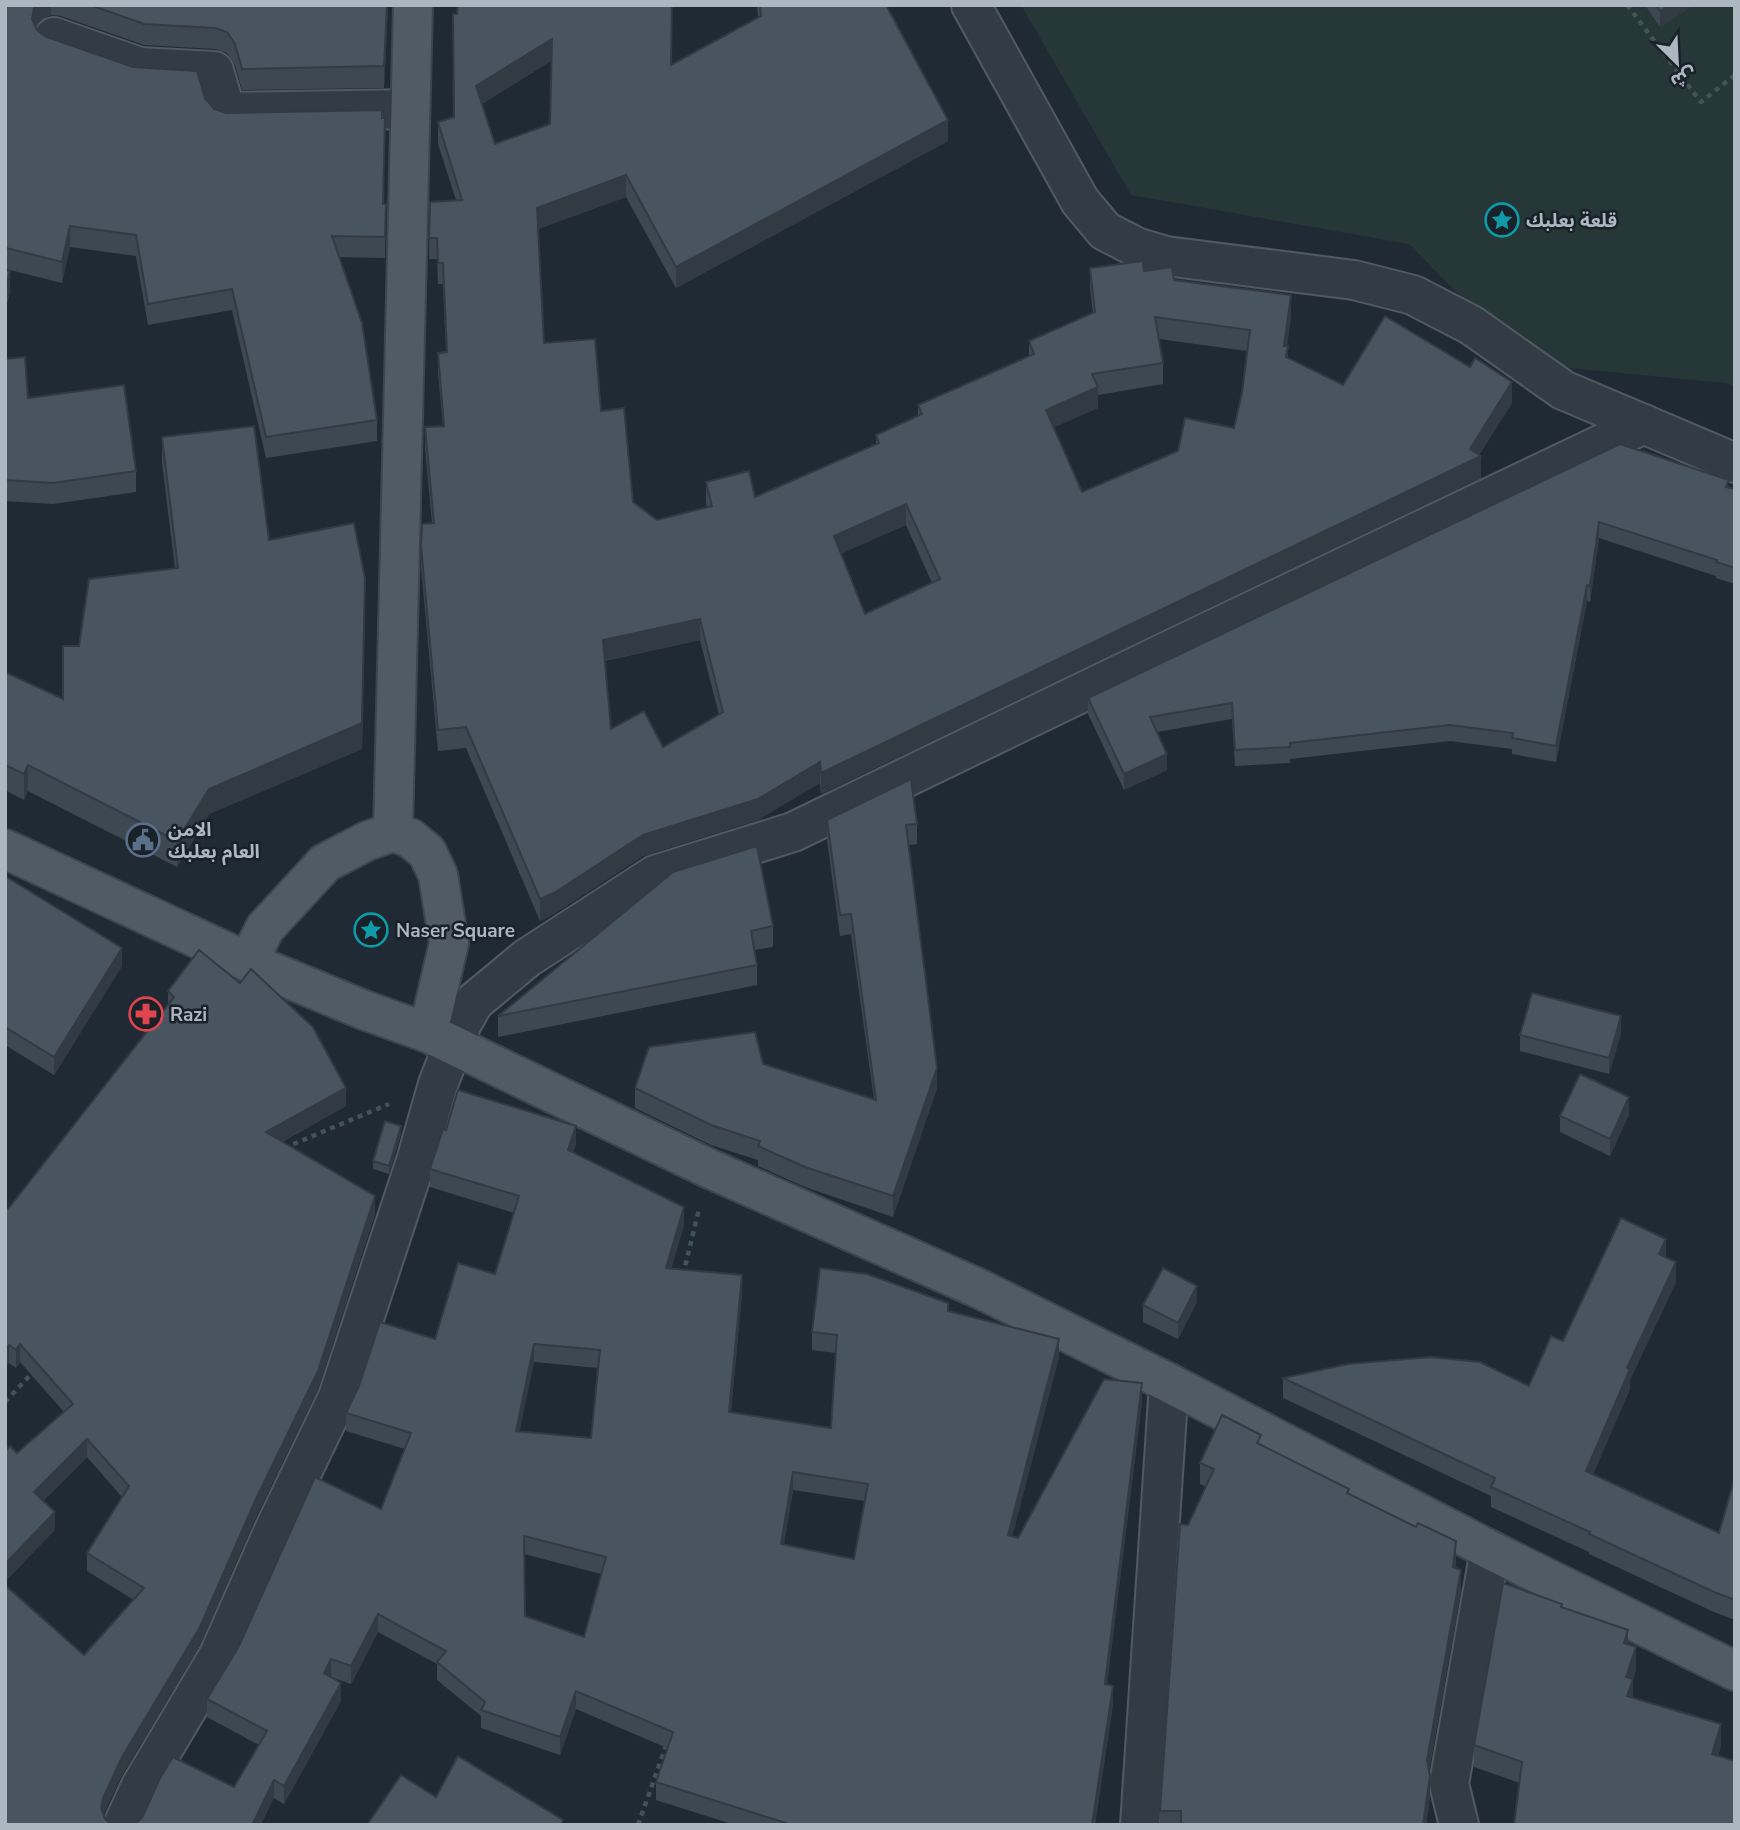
<svg xmlns="http://www.w3.org/2000/svg" width="1740" height="1830" viewBox="0 0 1740 1830" font-family="'Nunito Sans','Noto Sans Arabic',sans-serif">
	<rect width="100%" height="100%" fill="#202a34"/>
	<polygon fill="#253837" points="1021,5 1735,5 1735,386 1726,383 1527,364 1409,244 1131,195"/>
	<g fill="none" stroke-linecap="round" stroke-linejoin="round">
		<defs>
			<g id="minor">
				<polyline points="971,5 1080,201 1105,231 1136,247 1166,256 1354,280 1413,295 1471,325 1563,390 1735,463"/>
				<polyline points="54,37 140,67 214,71 226,112 410,109"/>
				<polyline points="123,1825 141,1786 219,1655 275,1528 338,1397 417,1158 438,1084 462,1023 474,1002 527,958 655,875 793,832 1176,647 1644,424"/>
				<polyline points="1140,1825 1169,1383"/>
				<polyline points="1459,1825 1449,1784 1490,1550"/>
			</g>
			<g id="major">
				<polyline points="393,832 413,5"/>
				<polyline points="5,849 248,962 364,1010 428,1033 708,1168 982,1290 1169,1383 1490,1550 1735,1671"/>
				<polyline points="248,962 265,928 325,863 367,841 393,832 410,838 427,852 438,875 449,943 428,1033"/>
			</g>
		</defs>
		<use href="#minor" stroke="#515a63" stroke-width="42"/>
		<use href="#major" stroke="#3d454e" stroke-width="42"/>
		<g stroke="#415455" stroke-width="4.5" stroke-dasharray="5 5" stroke-linecap="butt">
			<polyline points="1627,5 1701,102 1735,75"/>
			<polyline points="284,1148 389,1104"/>
			<polyline points="683,1275 699,1209"/>
			<polyline points="5,1402 34,1371"/>
			<polyline points="638,1825 667,1743"/>
		</g>
		<use href="#minor" stroke="#333c45" stroke-width="38"/>
		<use href="#major" stroke="#515b65" stroke-width="38"/>
	</g>
	<g fill="#3e4853" fill-rule="evenodd">
		<polygon points="5,5 388,5 384,88 242,90 235,65 227,53 215,49 144,45 61,16 51,15 40,20 36,26 37,30 47,37 205,98 214,109 226,113 382,118 385,139 383,204 386,204 385,258 339,257 377,420 377,441 266,458 232,310 148,325 136,256 70,247 62,283 6,269 10,292 5,311"/>
		<path d="M757 5H886L948 141 676 288 626 197 538 229 544 343 601 411 633 502 657 520 707 507 706 503V482L755 497 876 445V435L918 416V405L1029 356V341L1093 313 1090 289V268L1144 271 1291 316 1287 346 1288 358 1343 385 1512 403 1479 455 1481 478 821 794 820 783 758 820 643 856 554 914 540 921 466 748 438 751 421 567V546L432 523 425 449V427L443 426 438 374V353L446 352 443 284H438L437 259H429L430 202 456 200 438 144V122L454 117 453 14 671 65 758 17ZM551 61 550 124 495 144 482 104ZM1159 339 1247 351 1242 393 1234 428 1082 492 1054 427 1098 408V395L1163 384V363ZM906 525 932 583 865 614 841 553ZM700 640 719 715 663 747 611 729 605 661Z"/>
		<polygon points="1645,5 1693,5 1660,27"/>
		<polygon points="5,359 28,398 136,471 136,492 53,504 5,501"/>
		<polygon points="162,437 269,540 365,604 362,749 209,814 177,867 28,791 24,800 5,790 5,672 63,699 79,646 175,568 162,463"/>
		<polygon points="1620,444 1735,489 1735,584 1716,578 1716,576 1599,538 1590,602 1587,601 1556,762 1512,754 1512,749 1450,741 1290,759 1290,763 1235,766 1232,719 1157,732 1167,770 1124,790 1088,714 1088,698"/>
		<polygon points="827,820 917,824 917,844 908,845 937,1088 893,1217 805,1187 758,1166 758,1160 711,1145 635,1108 635,1088 763,1064 874,1099 851,934 840,936 827,840"/>
		<polygon points="673,872 773,926 773,947 754,950 757,965 757,985 498,1037 498,1016"/>
		<polygon points="5,876 122,966 54,1075 5,1045"/>
		<polygon points="168,991 346,1106 282,1142 375,1214 318,1389 255,1519 200,1645 122,1775 103,1815 105,1819 5,1825 84,1655 134,1600 87,1571 87,1553 122,1497 87,1457 43,1501 55,1530 17,1453 64,1412 20,1362 16,1368 9,1363 8,1209 168,1005"/>
		<polygon points="1621,1033 1609,1074 1520,1051 1520,1035"/>
		<polygon points="1629,1114 1610,1156 1560,1132 1560,1116"/>
		<polygon points="401,1134 389,1174 373,1169 373,1161"/>
		<path d="M576 1144 573 1153 684 1225 671 1269 742 1293 731 1412 831 1428 836 1353 812 1350V1332L948 1311 1059 1357 1012 1536 1018 1538 1142 1401 1107 1684 1113 1704 1095 1825H735L656 1800V1782L667 1748 576 1709 560 1755 481 1728V1716L437 1680V1664L378 1632 351 1684 331 1677 341 1701 284 1804 274 1798 234 1787 259 1745 207 1717V1699L381 1509 405 1449 346 1431V1413L435 1339 495 1274 514 1213 430 1187V1169ZM534 1362 598 1368 591 1438 519 1431ZM793 1490 865 1501 854 1559 784 1544ZM524 1554 601 1574 584 1637 525 1616Z"/>
		<polygon points="1666,1257 1676,1282 1630,1380 1630,1389 1593,1474 1719,1533 1735,1477 1735,1620 1714,1612 1589,1554 1589,1552 1491,1507 1491,1496 1283,1398 1283,1378 1529,1386 1563,1341"/>
		<polygon points="1197,1302 1178,1339 1143,1322 1143,1305"/>
		<polygon points="1261,1445 1349,1494 1456,1562 1455,1568 1461,1591 1429,1771 1430,1797 1426,1825 1160,1825 1160,1811 1188,1525 1206,1487 1200,1484 1200,1463"/>
		<polygon points="1562,1608 1628,1645 1636,1669 1633,1679 1633,1698 1721,1746 1718,1756 1520,1783 1474,1767 1474,1745"/>
	</g>
	<g fill="#323b43">
		<polygon points="36,5 51,5 51,15 40,20 34,29 32,19 34,8"/>
		<polygon points="387,5 388,5 384,88 384,66"/>
		<polygon points="1669,5 1693,5 1660,27 1660,11"/>
		<polygon points="552,39 552,60 476,108 476,86"/>
		<polygon points="948,120 948,141 676,288 676,267"/>
		<polygon points="626,175 626,197 537,229 537,208"/>
		<polygon points="70,226 70,247 62,283 62,262"/>
		<polygon points="6,248 6,269 5,273 5,252"/>
		<polygon points="10,271 10,292 5,311 5,290"/>
		<polygon points="1291,295 1291,316 1284,367 1284,346"/>
		<polygon points="1512,382 1512,403 1477,458 1481,456 1481,478 821,794 821,773 1470,449"/>
		<polygon points="1098,387 1098,408 1046,431 1046,410"/>
		<polygon points="906,504 906,525 834,557 834,536"/>
		<polygon points="1599,522 1599,538 1590,602 1590,586"/>
		<polygon points="365,578 362,749 209,814 177,867 177,841 209,789"/>
		<polygon points="1587,585 1587,601 1556,762 1556,746"/>
		<polygon points="700,619 700,640 603,661 603,640"/>
		<polygon points="1167,754 1167,770 1124,790 1124,774"/>
		<polygon points="820,762 820,783 758,820 643,856 554,914 540,921 540,899 643,835"/>
		<polygon points="28,765 28,791 24,800 24,774"/>
		<polygon points="122,948 122,966 54,1075 54,1057"/>
		<polygon points="1621,1016 1621,1033 1609,1074 1609,1058"/>
		<polygon points="937,1068 937,1088 893,1217 893,1196"/>
		<polygon points="346,1088 346,1106 266,1150 266,1132"/>
		<polygon points="1629,1097 1629,1114 1610,1156 1610,1139"/>
		<polygon points="401,1126 401,1134 389,1174 389,1166"/>
		<polygon points="576,1126 576,1144 568,1168 568,1150"/>
		<polygon points="375,1196 375,1214 318,1389 255,1519 200,1645 122,1775 103,1816 101,1808 103,1798"/>
		<polygon points="684,1207 684,1225 666,1286 666,1268"/>
		<polygon points="1666,1239 1666,1259 1659,1254"/>
		<polygon points="1676,1262 1676,1282 1630,1380 1630,1389 1586,1491 1586,1471 1627,1368"/>
		<polygon points="742,1275 742,1293 729,1430 729,1412"/>
		<polygon points="1197,1286 1197,1302 1178,1339 1178,1323"/>
		<polygon points="1059,1339 1059,1357 1008,1553 1008,1535"/>
		<polygon points="20,1344 20,1362 16,1368 16,1350"/>
		<polygon points="534,1344 534,1362 516,1449 516,1431"/>
		<polygon points="9,1345 9,1363 5,1368 5,1350"/>
		<polygon points="1142,1383 1142,1401 1105,1702 1105,1684"/>
		<polygon points="87,1439 87,1457 34,1510 34,1492"/>
		<polygon points="793,1472 793,1490 781,1562 781,1544"/>
		<polygon points="55,1512 55,1530 5,1582 5,1564"/>
		<polygon points="1456,1541 1456,1562 1453,1588 1453,1567"/>
		<polygon points="1461,1570 1461,1591 1427,1780 1427,1760"/>
		<polygon points="378,1614 378,1632 351,1684 351,1666"/>
		<polygon points="1628,1630 1628,1652 1624,1643"/>
		<polygon points="1636,1647 1636,1669 1626,1699 1626,1677"/>
		<polygon points="331,1659 331,1677 324,1673"/>
		<polygon points="1633,1679 1633,1701 1627,1696"/>
		<polygon points="341,1683 341,1701 284,1804 284,1786"/>
		<polygon points="1113,1686 1113,1704 1095,1825 1092,1825"/>
		<polygon points="576,1691 576,1709 560,1755 560,1737"/>
		<polygon points="1721,1724 1721,1746 1712,1776 1712,1754"/>
		<polygon points="1430,1776 1430,1797 1426,1825 1423,1825"/>
		<polygon points="274,1780 274,1798 261,1825 252,1825"/>
	</g>
	<g fill="#485460" stroke="#323b43" stroke-width="2" fill-rule="evenodd">
		<polygon points="5,5 36,5 34,8 32,19 37,30 47,37 133,67 197,71 205,98 214,109 226,113 382,110 382,118 385,118 383,204 386,204 385,237 332,236 362,323 377,420 266,437 232,289 148,304 136,235 70,226 62,262 6,248 5,252"/>
		<polygon points="90,5 387,5 384,66 242,69 235,44 227,32 215,28 144,24"/>
		<path d="M458 5H672L671 65 761 16 760 5H886L948 120 676 267 626 175 537 208 544 343 595 339 601 411 624 408 633 502 657 520 712 506 706 482 749 471 755 497 879 443 876 435 922 414 918 405 1034 354 1029 341 1095 312 1090 268 1143 261 1144 271 1172 267 1174 280 1291 295 1284 346H1288L1286 357 1343 385 1385 316 1470 367 1475 358 1512 382 1470 449 1481 456 821 773 820 762 758 799 643 835 554 893 540 899 466 727 438 730 421 546 422 524 434 523 425 427 444 426 438 353 447 352 443 263H438L437 238H429L430 202 462 200 438 122 454 117 453 14H457ZM552 39 550 124 495 144 476 86ZM1155 317 1250 330 1242 393 1234 428 1185 418 1178 451 1082 492 1046 410 1098 387 1092 374 1163 363ZM906 504 940 579 865 614 834 536ZM700 619 723 712 663 747 644 711 611 729 603 640Z"/>
		<polygon points="1656,5 1669,5 1660,11"/>
		<polygon points="5,270 10,271 5,290"/>
		<polygon points="25,357 28,398 124,385 136,471 53,483 5,480 5,359"/>
		<polygon points="254,426 269,540 354,523 365,578 362,723 209,789 177,841 28,765 24,774 5,765 5,672 63,699 63,646 79,646 89,579 178,568 162,437"/>
		<polygon points="1620,444 1729,480 1726,487 1735,489 1735,568 1716,562 1717,560 1599,522 1590,586 1587,585 1556,746 1512,738 1513,733 1450,725 1290,743 1290,747 1235,750 1232,703 1150,717 1167,754 1124,774 1088,698"/>
		<polygon points="911,779 917,824 906,825 937,1068 893,1196 805,1167 758,1146 760,1141 711,1125 635,1088 649,1047 755,1032 763,1064 876,1100 851,914 840,915 827,820"/>
		<polygon points="757,846 773,926 751,931 757,965 498,1016 673,872"/>
		<polygon points="5,876 122,948 54,1057 5,1027"/>
		<polygon points="199,950 240,983 251,969 313,1027 346,1088 266,1132 375,1196 318,1371 255,1501 200,1627 122,1757 103,1798 101,1808 105,1819 112,1825 5,1825 5,1585 84,1655 144,1588 87,1553 129,1486 87,1439 34,1492 55,1512 5,1564 5,1451 10,1446 17,1453 73,1404 20,1344 16,1350 9,1345 5,1350 5,1207 8,1209 174,997 168,991"/>
		<polygon points="1532,993 1621,1016 1609,1058 1520,1035"/>
		<polygon points="1580,1074 1629,1097 1610,1139 1560,1116"/>
		<path d="M458 1090 576 1126 568 1150 684 1207 666 1268 742 1275 729 1412 831 1428 837 1335 812 1332 820 1268 867 1274 948 1303V1311L1059 1339 1008 1535 1018 1538 1104 1379 1142 1383 1105 1684 1113 1686 1092 1825H792L656 1782 673 1732 576 1691 560 1737 481 1710 485 1702 437 1662 446 1651 378 1614 351 1666 331 1659 324 1673 341 1683 284 1786 274 1780 252 1825H135L143 1816 160 1778 173 1757 234 1787 267 1731 207 1699 239 1646 315 1477 381 1509 411 1433 346 1413 359 1386 380 1322 435 1339 458 1263 495 1274 519 1196 430 1169 443 1129 446 1130ZM534 1344 600 1350 591 1438 516 1431ZM793 1472 868 1484 854 1559 781 1544ZM524 1536 606 1557 584 1637 525 1616Z"/>
		<polygon points="385,1121 401,1126 389,1166 373,1161"/>
		<polygon points="1621,1218 1666,1239 1659,1254 1676,1262 1627,1368 1630,1369 1586,1471 1719,1533 1735,1477 1735,1600 1714,1592 1589,1534 1590,1532 1491,1487 1495,1478 1283,1378 1348,1364 1431,1357 1480,1362 1529,1386 1551,1336 1563,1341"/>
		<polygon points="1163,1268 1197,1286 1178,1323 1143,1305"/>
		<polygon points="1222,1415 1261,1435 1257,1443 1349,1489 1347,1493 1416,1527 1418,1523 1456,1541 1453,1567 1461,1570 1427,1760 1430,1776 1423,1825 1181,1825 1181,1811 1160,1811 1180,1524 1188,1525 1214,1469 1200,1463"/>
		<polygon points="1503,1583 1562,1604 1561,1607 1628,1630 1624,1643 1636,1647 1626,1677 1633,1679 1627,1696 1721,1724 1712,1754 1735,1761 1735,1825 1514,1825 1522,1762 1474,1745"/>
		<polygon points="458,1756 563,1820 561,1825 367,1825 401,1775 436,1797"/>
	</g>
	<defs>
		<symbol id="sight-ring" viewBox="-11 -11 22 22"><circle r="9.5" fill="#192129" stroke="#0f9aa8" stroke-width="1.5"/><path d="M0-6L1.8-2.2L6-1.7L2.9 1.2L3.7 5.4L0 3.3L-3.7 5.4L-2.9 1.2L-6-1.7L-1.8-2.2Z" fill="#0f9aa8"/></symbol>
		<symbol id="civic-ring" viewBox="-11 -11 22 22"><circle r="9.5" fill="#192129" stroke="#5c6f8a" stroke-width="1.5"/><path d="M-.6-6.5H3V-4.5H.6V-3L4-1V1h2V6H-6V1h2V-1L-.6-3ZM-1.2 2.5V6h2.4V2.5Z" fill="#5c6f8a"/></symbol>
		<symbol id="pharmacy-ring" viewBox="-11 -11 22 22"><circle r="9.5" fill="#192129" stroke="#e0444e" stroke-width="1.5"/><path d="M-2-6h4v4h4v4h-4v4h-4v-4h-4v-4h4Z" fill="#e0444e"/></symbol>
	</defs>
	<g fill-rule="evenodd">
		<use href="#sight-ring" x="1483" y="201" width="38" height="38"/>
		<use href="#civic-ring" x="124" y="821" width="38" height="38"/>
		<use href="#sight-ring" x="352" y="911" width="38" height="38"/>
		<use href="#pharmacy-ring" x="127" y="995" width="38" height="38"/>
	</g>
	<g text-anchor="middle" stroke-width="5" stroke-linejoin="round" paint-order="stroke">
		<g font-size="19" font-weight="bold" fill="#adb7c2" stroke="#192129" text-anchor="start">
			<text x="1526" y="227">قلعة بعلبك</text>
			<text x="168" y="836">الامن<tspan x="168" dy="22">العام بعلبك</tspan></text>
			<text x="396" y="937">Naser Square</text>
			<text x="170" y="1021">Razi</text>
		</g>
	</g>
	<rect width="1740" height="1830" fill="none" stroke="#adb7c2" stroke-width="14"/>
	<g transform="translate(1677 63) rotate(156)" stroke="#192129" stroke-width="5" paint-order="stroke">
	<path d="M0-5L12 26L0 18L-12 26Z" fill="#adb7c2"/>
	<text y="-10" font-size="19" font-weight="bold" text-anchor="middle" fill="#adb7c2">ش</text>
	</g>
</svg>
